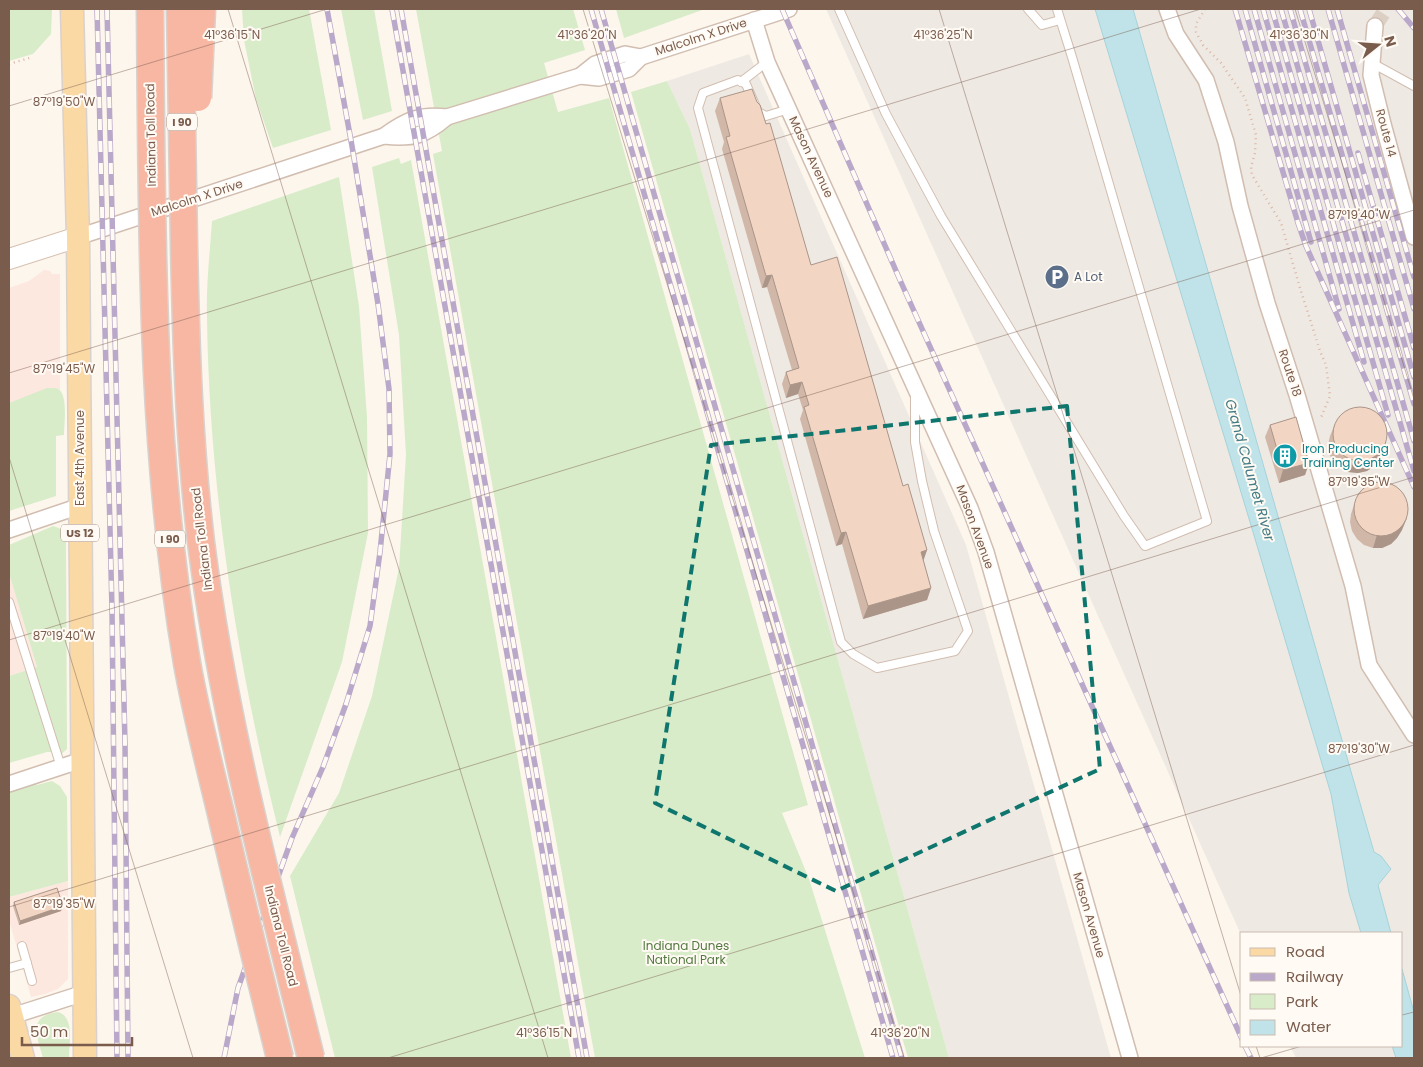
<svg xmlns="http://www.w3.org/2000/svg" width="1423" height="1067" viewBox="0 0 1423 1067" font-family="Poppins,sans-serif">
	<rect width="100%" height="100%" fill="#fdf6ec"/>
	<g fill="#fde8e0">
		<polygon points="44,270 50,271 52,274 60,274 60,390 55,388 9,403 9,288 29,281"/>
		<polygon points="9,573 37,667 9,676"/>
		<polygon points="68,881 68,979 58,989 45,994 31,997 9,920 9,897"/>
	</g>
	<g fill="#efe9e4">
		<polygon points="826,9 1414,9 1414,1058 1296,1058 1290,1046 1402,1046 1402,933 1242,933 1242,937"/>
		<polygon points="749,54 966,545 1111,1058 949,1058 690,129 667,81"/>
	</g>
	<g fill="#d8ecc9">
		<polygon points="9,9 52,9 51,34 33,54 9,61"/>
		<polygon points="242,9 309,9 331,130 273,148 256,99 244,40"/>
		<polygon points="341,9 374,9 392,111 363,120"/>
		<polygon points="416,9 573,9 585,50 544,63 558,112 609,98 808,805 782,813 809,879 865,1058 595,1058 433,154 442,151"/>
		<polygon points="616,9 705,9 624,38"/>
		<polygon points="667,81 690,129 949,1058 908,1058 631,92"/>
		<polygon points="399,158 401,164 411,160 571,1058 335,1058 290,876 339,793 372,696 399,568 406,455 399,335 372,167"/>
		<path d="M339 177 359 306 367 417 368 533 342 662 280 837C238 667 209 491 207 316 206 284 210 252 212 221Z"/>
		<path d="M47 388C48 388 55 388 56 388 69 391 64 424 64 435L56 436V496L9 511V403Z"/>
		<path d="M53 526C62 528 65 533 66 542L67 749 58 757 57 752H47L9 763V676L37 667 9 573V545Z"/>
		<polygon points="52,781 60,786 67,797 68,881 9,897 9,791 33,782 37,785"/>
		<path d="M58 1012C75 1017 69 1044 69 1058H43C37 1036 27 1016 58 1012Z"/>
	</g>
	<g fill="#bfe3e8" stroke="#a5d3da">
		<polygon points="1095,9 1133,9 1374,852 1381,856 1391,869 1378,885 1391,933 1361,933 1349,893 1331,794 1250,522"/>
		<polygon points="1402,969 1414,1012 1414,1058 1396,1058 1392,1046 1402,1046"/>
	</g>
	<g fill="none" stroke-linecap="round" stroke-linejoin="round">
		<polyline stroke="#dcd0c4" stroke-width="15" stroke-dasharray="15 8" stroke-linecap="butt" points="1375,26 1386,9"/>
		<defs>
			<g id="lane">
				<polyline points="839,9 886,114 941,216 1124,516 1145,546 1207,521 1072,57 1057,9"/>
				<polyline points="1028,9 1042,25 1060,20"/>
				<polyline points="1372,63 1414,86"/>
				<polyline points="741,82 767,62"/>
				<polyline points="789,109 766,116 758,112 746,84 738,80 703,93 698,108 841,642 853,654 877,668 955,651 968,631 934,531 922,481 915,442 915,395"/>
				<polyline points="9,602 61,767"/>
				<polyline points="22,946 32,981"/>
				<polyline points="9,968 27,963"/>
			</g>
			<g id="street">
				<polyline points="1167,9 1176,34 1206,80 1226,142 1240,206 1267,303 1297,395 1353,586 1369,665 1414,735"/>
				<polyline points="754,20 767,62 970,508 986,552 1130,1058"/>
				<polyline points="1375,26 1371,75 1383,124 1414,237"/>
				<polyline points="580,76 599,78 629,69 641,57"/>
				<path d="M384 136C413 139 425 136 447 117"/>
				<path d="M78 237 384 136C406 120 419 114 447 117L580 76 595 64 625 54 641 57 789 9"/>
				<polyline points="9,530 80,506"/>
				<polyline points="9,784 82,760"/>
				<polyline points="9,1017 84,993"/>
			</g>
			<polyline id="secondary" points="9,259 78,237"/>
			<g id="primary">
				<polyline points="72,9 78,237 85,1058"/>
				<polyline points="9,1006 23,1058"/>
			</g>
		</defs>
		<use href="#lane" stroke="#d1beb0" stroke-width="10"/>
		<use href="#street" stroke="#d1beb0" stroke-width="18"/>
		<use href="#secondary" stroke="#d6c0b0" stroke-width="22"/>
		<use href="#primary" stroke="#dad1cd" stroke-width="25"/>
		<g stroke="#d9b8a5" stroke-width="2.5" stroke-dasharray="1 4" stroke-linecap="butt">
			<polyline points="1205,9 1196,24 1196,32 1203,45 1221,63 1245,98 1256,135 1255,153 1251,167 1252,175 1281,223 1300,288 1320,351 1326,365 1330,396 1320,420"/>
			<polyline points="9,64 33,57"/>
		</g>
		<use href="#lane" stroke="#fff" stroke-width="8"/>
		<use href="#street" stroke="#fff" stroke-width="15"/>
		<use href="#secondary" stroke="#fff" stroke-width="20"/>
		<use href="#primary" stroke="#fbd9a5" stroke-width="22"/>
		<defs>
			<g id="rail">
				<polyline points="97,9 112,609 117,1058"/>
				<polyline points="107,9 125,743 128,1058"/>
				<polyline points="392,9 579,1058"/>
				<polyline points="401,9 587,1058"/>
				<polyline points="591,9 893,1058"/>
				<polyline points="601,9 902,1058"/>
				<polyline points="782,9 900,280 1242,1039"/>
				<polyline points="1235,9 1298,223 1306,246 1414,487"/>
				<polyline points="1245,9 1311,242"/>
				<polyline points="1254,9 1339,309"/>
				<polyline points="1263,9 1364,362"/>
				<polyline points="1272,9 1388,415"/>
				<polyline points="1281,9 1414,471"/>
				<polyline points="1290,9 1414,441"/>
				<polyline points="1300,9 1414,404"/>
				<polyline points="1309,9 1414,377"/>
				<polyline points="1328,9 1414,309"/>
				<polyline points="1337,9 1414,277"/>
				<polyline points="1398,9 1414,28"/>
				<polyline points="1358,153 1414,348"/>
				<polyline points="1245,1046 1251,1058"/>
				<polyline points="224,1058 238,988 292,838 323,767 346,704 370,626 380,552 390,454 389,389 378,304 352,146 327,9"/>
			</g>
		</defs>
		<use href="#rail" stroke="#b9a8c9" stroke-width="5.5"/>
		<use href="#rail" stroke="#fffaf3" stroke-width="4" stroke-dasharray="11" stroke-linecap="butt"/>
		<defs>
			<g id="highway-bridge">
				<path d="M150 9C152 228 150 447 187 663 196 714 209 764 221 814 240 896 260 977 280 1058"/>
				<path d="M180 9C182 87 183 165 184 244 186 343 189 443 201 542 223 717 269 887 311 1058"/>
				<polyline points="198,98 202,9"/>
			</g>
		</defs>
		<use href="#highway-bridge" stroke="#dad1cd" stroke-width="29" stroke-linecap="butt"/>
		<use href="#highway-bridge" stroke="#f7b7a3" stroke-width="26"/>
	</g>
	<g fill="#d1b7a8">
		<polygon points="720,98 766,124 811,265 903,486 927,550 923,560 931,588 927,600 863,619 842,544 836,546 800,419 803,410 798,394 786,398 782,384 786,372 792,370 767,287 762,288 722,149 724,142 715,111"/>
		<polygon points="1335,424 1380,458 1374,466 1367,471 1358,473 1348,472 1340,468 1333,462 1329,453 1328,445 1330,436"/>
		<polygon points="1270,425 1309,463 1305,475 1279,483 1265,437"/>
		<polygon points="1355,502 1402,530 1397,538 1391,544 1382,548 1373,548 1364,545 1357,539 1352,531 1350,522 1351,514"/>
		<polygon points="14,902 63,906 61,911 19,925 13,906"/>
	</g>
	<g fill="#aa9588">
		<polygon points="772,275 767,287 762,288 766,276"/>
		<polygon points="802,382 798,394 786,398 790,385"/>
		<polygon points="1384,446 1380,458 1374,466 1367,471 1358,473 1348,472 1353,460"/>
		<polygon points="1309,463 1305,475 1279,483 1283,470"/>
		<polygon points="1407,518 1402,530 1397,538 1391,544 1382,548 1373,548 1377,535"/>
		<polygon points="846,532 842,544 836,546 841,533"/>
		<polygon points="927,550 923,562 921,552"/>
		<polygon points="931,588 927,600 863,619 868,606"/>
		<polygon points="63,906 61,911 19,925 20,921"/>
	</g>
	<g fill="#f3d5c3" stroke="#aa9588">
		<polygon points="752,89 757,102 760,105 766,124 770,123 811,265 837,257 903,486 908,484 927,550 921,552 931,588 868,606 846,532 841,533 804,407 809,405 802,382 790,385 786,372 799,368 772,275 766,276 726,137 730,136 720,98"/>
		<circle cx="1360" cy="434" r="27"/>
		<polygon points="1296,417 1309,463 1283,470 1270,425"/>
		<circle cx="1381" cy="509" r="27"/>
		<polygon points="57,888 63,906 20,921 14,902"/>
	</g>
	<path fill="none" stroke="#0f766e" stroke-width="4" stroke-dasharray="10 6" stroke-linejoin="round" d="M1067 406 1100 769 836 891 655 803 711 445Z"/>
	<path fill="none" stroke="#7a5c4d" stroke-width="1" stroke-opacity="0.45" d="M228 9 548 1058M583 9 904 1058M939 9 1242 999M1295 9 1414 399M9 106 327 9M9 373 1201 9M9 457 193 1058M9 640 1414 210M9 907 1414 477M1402 1015 1414 1012M1256 1046 1260 1058M388 1058 1414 745M1261 1058 1302 1046"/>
	<defs>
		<symbol id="parking-disc" viewBox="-11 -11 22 22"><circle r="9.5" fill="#5c6f8a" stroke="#fffaf3"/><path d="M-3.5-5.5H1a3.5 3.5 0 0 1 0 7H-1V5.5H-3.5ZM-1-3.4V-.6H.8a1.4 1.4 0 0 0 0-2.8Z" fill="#fff"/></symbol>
		<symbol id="building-disc" viewBox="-11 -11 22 22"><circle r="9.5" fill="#0f9aa8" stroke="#fffaf3"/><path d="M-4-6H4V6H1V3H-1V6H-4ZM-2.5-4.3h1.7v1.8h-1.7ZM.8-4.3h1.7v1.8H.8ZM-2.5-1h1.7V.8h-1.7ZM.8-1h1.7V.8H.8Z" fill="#fff"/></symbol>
	</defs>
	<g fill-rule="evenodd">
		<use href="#parking-disc" x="1043" y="263" width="28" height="28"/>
		<use href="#building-disc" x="1271" y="442" width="28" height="28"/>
	</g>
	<g text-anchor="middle" stroke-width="4" stroke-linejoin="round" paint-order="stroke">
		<g fill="#fffaf3" stroke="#a28b7f" stroke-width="1">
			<rect x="167" y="113.5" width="30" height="17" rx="4"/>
			<rect x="61" y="524.5" width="38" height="17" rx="4"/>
			<rect x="155" y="530.5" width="30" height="17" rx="4"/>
		</g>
		<g font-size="11" font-weight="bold" fill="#7a5c4d">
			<text x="182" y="126">I 90</text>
			<text x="80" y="537">US 12</text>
			<text x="170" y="543">I 90</text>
		</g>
		<g font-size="12" fill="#7a5c4d" stroke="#fffaf3">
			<text transform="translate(701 37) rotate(-18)" y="4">Malcolm X Drive</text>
			<text transform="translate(1386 133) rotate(75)" y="4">Route 14</text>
			<text transform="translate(151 135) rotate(-91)" y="4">Indiana Toll Road</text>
			<text transform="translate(811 157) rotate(65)" y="4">Mason Avenue</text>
			<text transform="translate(197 198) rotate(-18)" y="4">Malcolm X Drive</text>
			<text transform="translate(1290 373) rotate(72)" y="4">Route 18</text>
			<text transform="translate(80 458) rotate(-90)" y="4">East 4th Avenue</text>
			<text transform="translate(975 527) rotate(70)" y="4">Mason Avenue</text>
			<text transform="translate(202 539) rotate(-97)" y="4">Indiana Toll Road</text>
			<text transform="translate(1089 915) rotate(74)" y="4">Mason Avenue</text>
			<text transform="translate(281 936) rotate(76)" y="4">Indiana Toll Road</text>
		</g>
		<g font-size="12" fill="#4e5e75" stroke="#fffaf3" text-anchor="start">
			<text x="1074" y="281">A Lot</text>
		</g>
		<g font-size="12" fill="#0d838f" stroke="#fffaf3" text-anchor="start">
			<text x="1302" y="453">Iron Producing<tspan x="1302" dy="14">Training Center</tspan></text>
		</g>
		<g font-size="12" fill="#537a41" stroke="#fffaf3">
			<text x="686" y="950">Indiana Dunes<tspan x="686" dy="14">National Park</tspan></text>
		</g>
		<g font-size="14" font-style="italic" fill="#437c86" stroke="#fffaf3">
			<text transform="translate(1250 470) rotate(74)" y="5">Grand Calumet River</text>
		</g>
	</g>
	<g font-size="12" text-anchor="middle" fill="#7a5c4d" stroke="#fffaf3" stroke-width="4" stroke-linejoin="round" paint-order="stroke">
		<text x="232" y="39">41°36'15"N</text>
		<text x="587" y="39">41°36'20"N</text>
		<text x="943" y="39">41°36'25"N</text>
		<text x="1299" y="39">41°36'30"N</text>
		<text x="64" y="106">87°19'50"W</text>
		<text x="1359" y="219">87°19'40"W</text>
		<text x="64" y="373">87°19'45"W</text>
		<text x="1359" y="486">87°19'35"W</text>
		<text x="64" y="640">87°19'40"W</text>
		<text x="1359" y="753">87°19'30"W</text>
		<text x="64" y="908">87°19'35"W</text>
		<text x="544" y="1037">41°36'15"N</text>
		<text x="900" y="1037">41°36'20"N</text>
	</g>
	<rect width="1423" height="1067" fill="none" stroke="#7a5c4d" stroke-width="20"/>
	<rect x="1240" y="932" width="162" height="115" fill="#fffaf3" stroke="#cabbb1"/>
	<rect x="1250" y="948" width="25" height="8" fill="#fbd9a5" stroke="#cabbb1"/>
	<text x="1286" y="957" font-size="15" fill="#7a5c4d">Road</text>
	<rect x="1250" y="973" width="25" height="8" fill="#b9a8c9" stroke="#cabbb1"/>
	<text x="1286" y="982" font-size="15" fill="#7a5c4d">Railway</text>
	<rect x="1250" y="994" width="25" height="15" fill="#d8ecc9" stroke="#cabbb1"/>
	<text x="1286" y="1007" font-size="15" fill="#7a5c4d">Park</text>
	<rect x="1250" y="1020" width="25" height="15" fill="#bfe3e8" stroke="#cabbb1"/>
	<text x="1286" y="1032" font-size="15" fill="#7a5c4d">Water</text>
	<g transform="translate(1378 45) rotate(73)" stroke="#fffaf3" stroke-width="4" paint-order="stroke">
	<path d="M0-4L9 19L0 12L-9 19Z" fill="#7a5c4d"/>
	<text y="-8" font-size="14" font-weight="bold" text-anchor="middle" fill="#7a5c4d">N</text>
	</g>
	<path d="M22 1037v8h110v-8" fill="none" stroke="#7a5c4d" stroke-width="2.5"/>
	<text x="30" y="1037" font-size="15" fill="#7a5c4d" stroke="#fffaf3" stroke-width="4" paint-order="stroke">50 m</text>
</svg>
